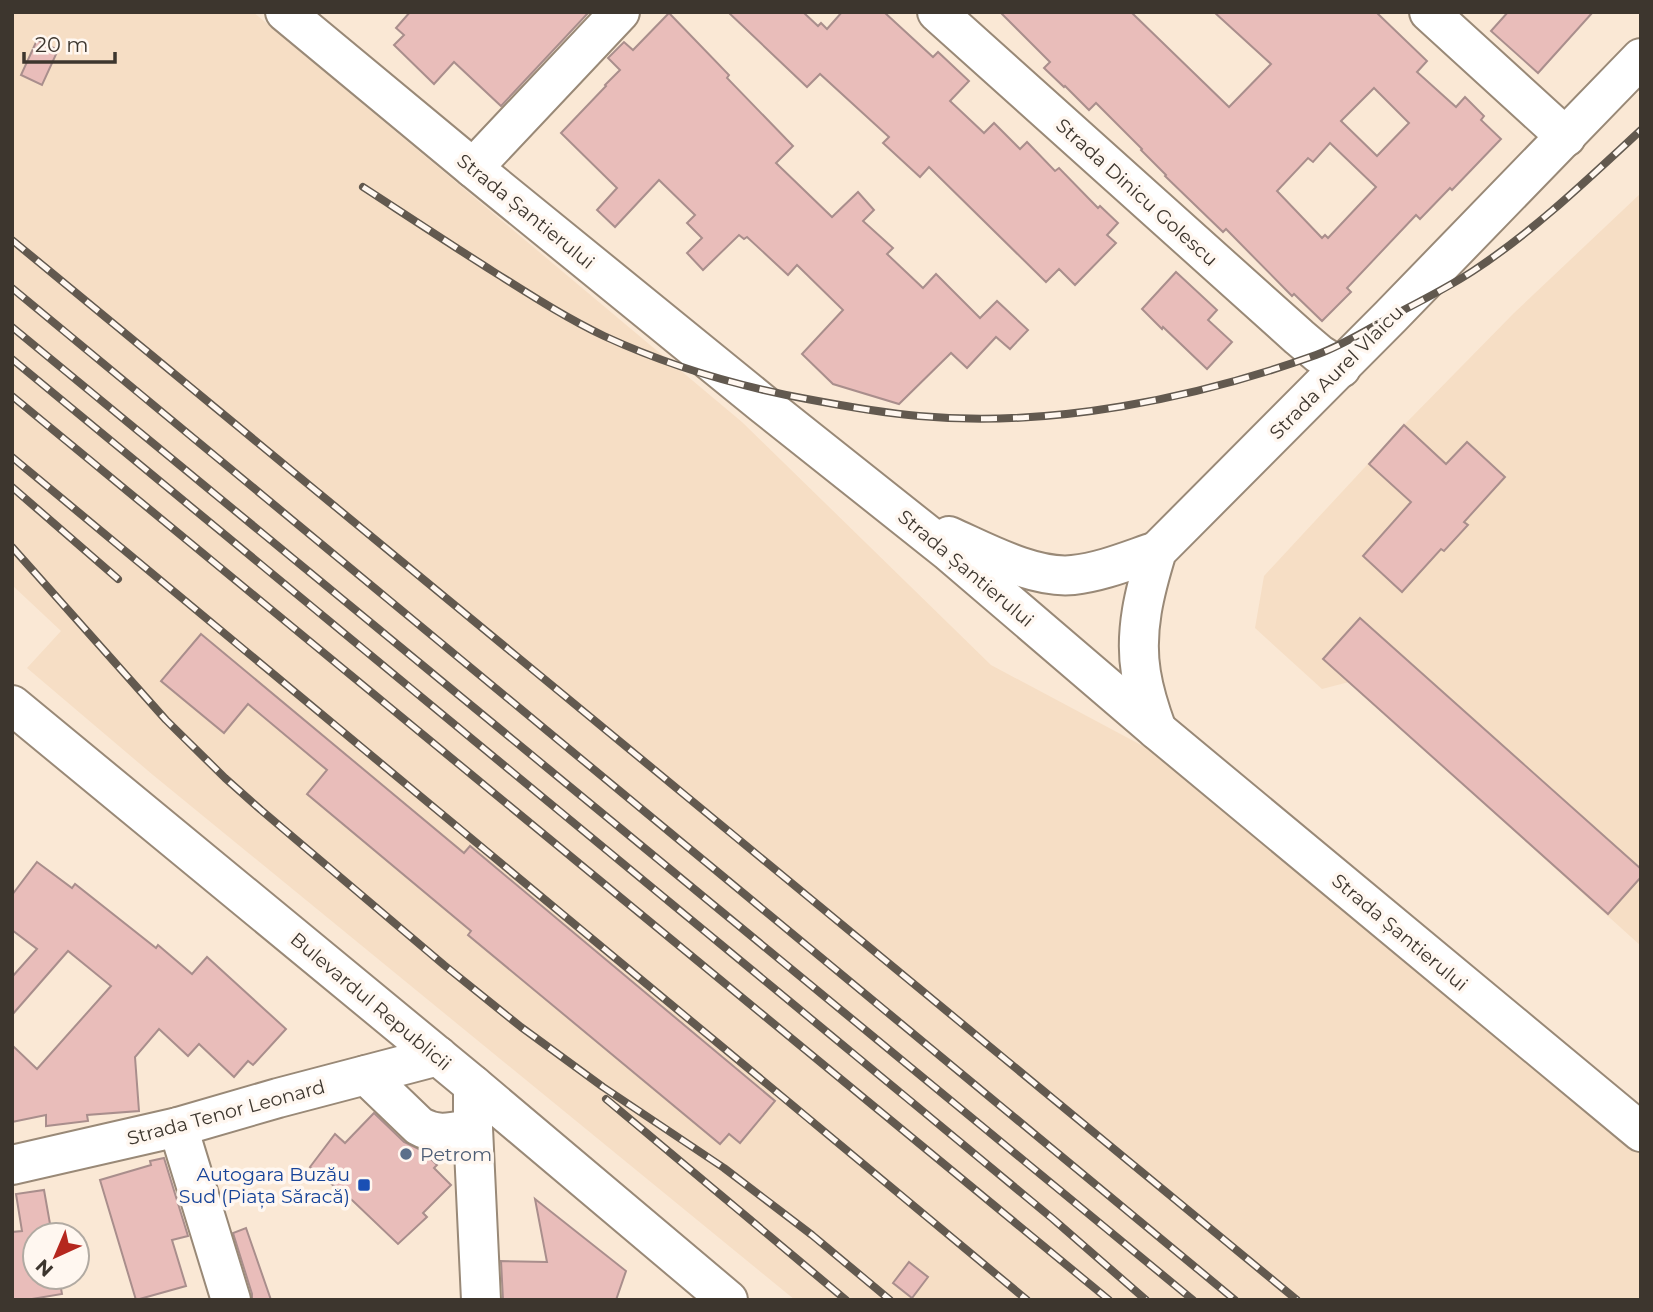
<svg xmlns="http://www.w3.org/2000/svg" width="1653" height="1312" viewBox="0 0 1653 1312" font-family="Montserrat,sans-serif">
	<rect width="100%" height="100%" fill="#fae8d5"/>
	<g fill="#f6dec5">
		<polygon points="12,12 253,12 742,422 991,665 1158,754 1641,1151 1641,1300 795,1300 153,775 27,668 61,631 12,585"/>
		<polygon points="1641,193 1641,946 1349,682 1322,689 1255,628 1264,576 1404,425 1514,313"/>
	</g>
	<g fill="#e9bdba" stroke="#a98e8c" stroke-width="2" fill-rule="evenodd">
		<polygon points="410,12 589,12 501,106 454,62 434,84 394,45 404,35 396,28"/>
		<polygon points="728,12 803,12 818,26 821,23 827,29 842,12 884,12 933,57 938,52 969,81 950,101 984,133 994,123 1020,149 1027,142 1055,171 1059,168 1098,208 1100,206 1118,223 1107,235 1116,243 1075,285 1059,269 1046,282 929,167 920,177 883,143 889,137 820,74 807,87"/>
		<path d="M1000 12H1131L1229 107 1271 64 1214 12H1376L1427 61 1417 72 1456 107 1465 97 1484 116 1481 120 1501 139 1452 190 1450 188 1420 219 1416 215 1347 288 1351 292 1322 321 1294 294 1292 296 1226 229 1223 232 1165 176 1166 175 1141 150 1142 149 1096 103 1089 110 1065 86 1064 87 1044 68 1050 62ZM1374 88 1409 123 1377 156 1341 121ZM1330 143 1376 187 1328 238 1325 235 1322 238 1277 191 1308 158 1313 162Z"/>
		<polygon points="1508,12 1593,12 1538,73 1491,31"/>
		<polygon points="669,13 729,75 727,78 793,146 776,163 832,217 858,192 874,210 863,221 893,248 887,254 923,288 936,274 980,318 997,301 1028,330 1010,349 996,337 967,368 951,353 899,404 833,384 802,354 843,310 797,265 788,275 747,237 744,239 739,235 703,270 687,253 702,238 687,223 695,215 659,180 615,227 597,210 617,188 561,133 606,86 605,85 620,70 608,58 624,42 633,50"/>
		<polygon points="37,40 58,50 42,85 21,75"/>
		<polygon points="1176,272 1217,310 1208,320 1232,342 1207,369 1163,327 1162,329 1142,309"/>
		<polygon points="1404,425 1446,464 1467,442 1505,477 1464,522 1468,525 1444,551 1441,549 1402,592 1363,556 1411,502 1369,464"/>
		<polygon points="1360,618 1641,869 1641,877 1608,914 1323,659"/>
		<polygon points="201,634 464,853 470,846 775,1101 740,1143 729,1134 720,1144 468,935 471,931 307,794 327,770 248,704 224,733 161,681"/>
		<polygon points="37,862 72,888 75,884 156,948 158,945 192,974 207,957 286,1029 253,1065 248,1061 234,1077 199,1044 188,1056 159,1029 135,1057 139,1111 87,1115 88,1121 46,1126 46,1115 12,1122 12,1045 37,1069 111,986 68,951 12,1015 12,977 37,949 12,930 12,895"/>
		<polygon points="374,1113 404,1142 423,1151 437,1165 434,1168 451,1185 423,1213 427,1217 398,1244 353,1201 310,1167 335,1134 345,1143"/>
		<polygon points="164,1158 188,1236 172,1240 186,1286 136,1300 100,1180 151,1165 150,1161"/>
		<polygon points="44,1190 52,1235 35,1235 35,1277 59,1277 62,1294 26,1300 12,1300 12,1232 22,1231 16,1194"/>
		<polygon points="535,1199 626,1271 616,1300 503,1300 501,1261 547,1262"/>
		<polygon points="246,1228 271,1300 252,1300 252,1294 233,1233"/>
		<polygon points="909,1262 928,1277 912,1298 893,1283"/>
	</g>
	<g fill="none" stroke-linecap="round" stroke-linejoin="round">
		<defs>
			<g id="minor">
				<polyline points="285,12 473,168 763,404 948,551 1157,730 1641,1132"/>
				<polyline points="937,12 1299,337 1319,354 1341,368"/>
				<polyline points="1429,12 1566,137"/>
				<polyline points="473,168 620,12"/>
				<path d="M949 536C985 552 1034 579 1073 575 1102 572 1130 560 1157 551"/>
				<path d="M1157 730C1150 711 1144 692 1141 673 1134 631 1145 590 1157 551L1390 317 1641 58"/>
				<path d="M366 1075 419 1126C438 1137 452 1132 473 1128"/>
				<polyline points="473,1085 473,1128 481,1300"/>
				<polyline points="178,1127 231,1300"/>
				<polyline points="12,1165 178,1127 278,1098 438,1056"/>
			</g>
			<polyline id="major" points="12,705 473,1085 728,1300"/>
		</defs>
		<use href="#minor" stroke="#998977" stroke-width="42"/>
		<use href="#major" stroke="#998977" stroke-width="42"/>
		<use href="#minor" stroke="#fff" stroke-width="38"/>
		<use href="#major" stroke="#fff" stroke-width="38"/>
		<defs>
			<g id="rail">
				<path d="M363 187C406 215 450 244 494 272 529 294 566 318 604 336 669 366 737 386 807 399 844 406 882 413 919 416 1051 428 1193 399 1316 355 1343 345 1367 330 1392 316 1419 302 1447 288 1473 271 1534 231 1587 180 1641 130"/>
				<polyline points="12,240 1297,1300"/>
				<polyline points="12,288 1235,1300"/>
				<polyline points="12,327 1193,1300"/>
				<polyline points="12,359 919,1108 1053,1219 1146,1300"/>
				<polyline points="12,396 1109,1300"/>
				<polyline points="12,457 1027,1300"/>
				<polyline points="12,487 118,579"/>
				<polyline points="12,547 166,720 225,778 261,810 444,965 521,1027 603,1087 724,1168 812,1235 890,1300"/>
				<polyline points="606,1099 846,1300"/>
			</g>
		</defs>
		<use href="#rail" stroke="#62594f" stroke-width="8"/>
		<use href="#rail" stroke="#fff7f0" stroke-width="5" stroke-dasharray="16" stroke-linecap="butt"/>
	</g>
	<circle fill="#5c6f8a" stroke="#fff7f0" stroke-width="2.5" cx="406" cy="1154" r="7"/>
	<rect fill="#1a4fb4" stroke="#fff7f0" stroke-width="2.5" x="357" y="1178" width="14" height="14" rx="3.5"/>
	<g text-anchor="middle" stroke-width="7" stroke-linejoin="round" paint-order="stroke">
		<g font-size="19" fill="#3d362e" stroke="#fff7f0">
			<text transform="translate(1137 192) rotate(42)" y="7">Strada Dinicu Golescu</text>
			<text transform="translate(526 211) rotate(39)" y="7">Strada Șantierului</text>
			<text transform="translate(1336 372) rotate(-45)" y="7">Strada Aurel Vlaicu</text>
			<text transform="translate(966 568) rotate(40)" y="7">Strada Șantierului</text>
			<text transform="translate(1400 932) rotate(40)" y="7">Strada Șantierului</text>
			<text transform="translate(371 1001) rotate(40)" y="7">Bulevardul Republicii</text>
			<text transform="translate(226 1112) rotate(-15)" y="7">Strada Tenor Leonard</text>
		</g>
		<g font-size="19" fill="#4e5e75" stroke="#fff7f0" text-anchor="start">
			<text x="420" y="1161">Petrom</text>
		</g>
		<g font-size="19" fill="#164399" stroke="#fff7f0" text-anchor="end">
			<text x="350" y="1181">Autogara Buzău<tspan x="350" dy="22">Sud (Piața Săracă)</tspan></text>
		</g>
	</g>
	<rect width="1653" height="1312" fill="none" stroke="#3d362e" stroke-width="28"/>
	<g transform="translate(56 1256) rotate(224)"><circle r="33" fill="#fff7f0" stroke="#b1aaa2" stroke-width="2"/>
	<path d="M0-5L12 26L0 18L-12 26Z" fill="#b5271e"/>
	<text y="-10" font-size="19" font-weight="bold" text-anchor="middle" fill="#3d362e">N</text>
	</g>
	<path d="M24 52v10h91v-10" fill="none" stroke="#3d362e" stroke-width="3.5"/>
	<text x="35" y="52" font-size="21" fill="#3d362e" stroke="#fff7f0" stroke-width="5" paint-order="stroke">20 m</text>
</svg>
